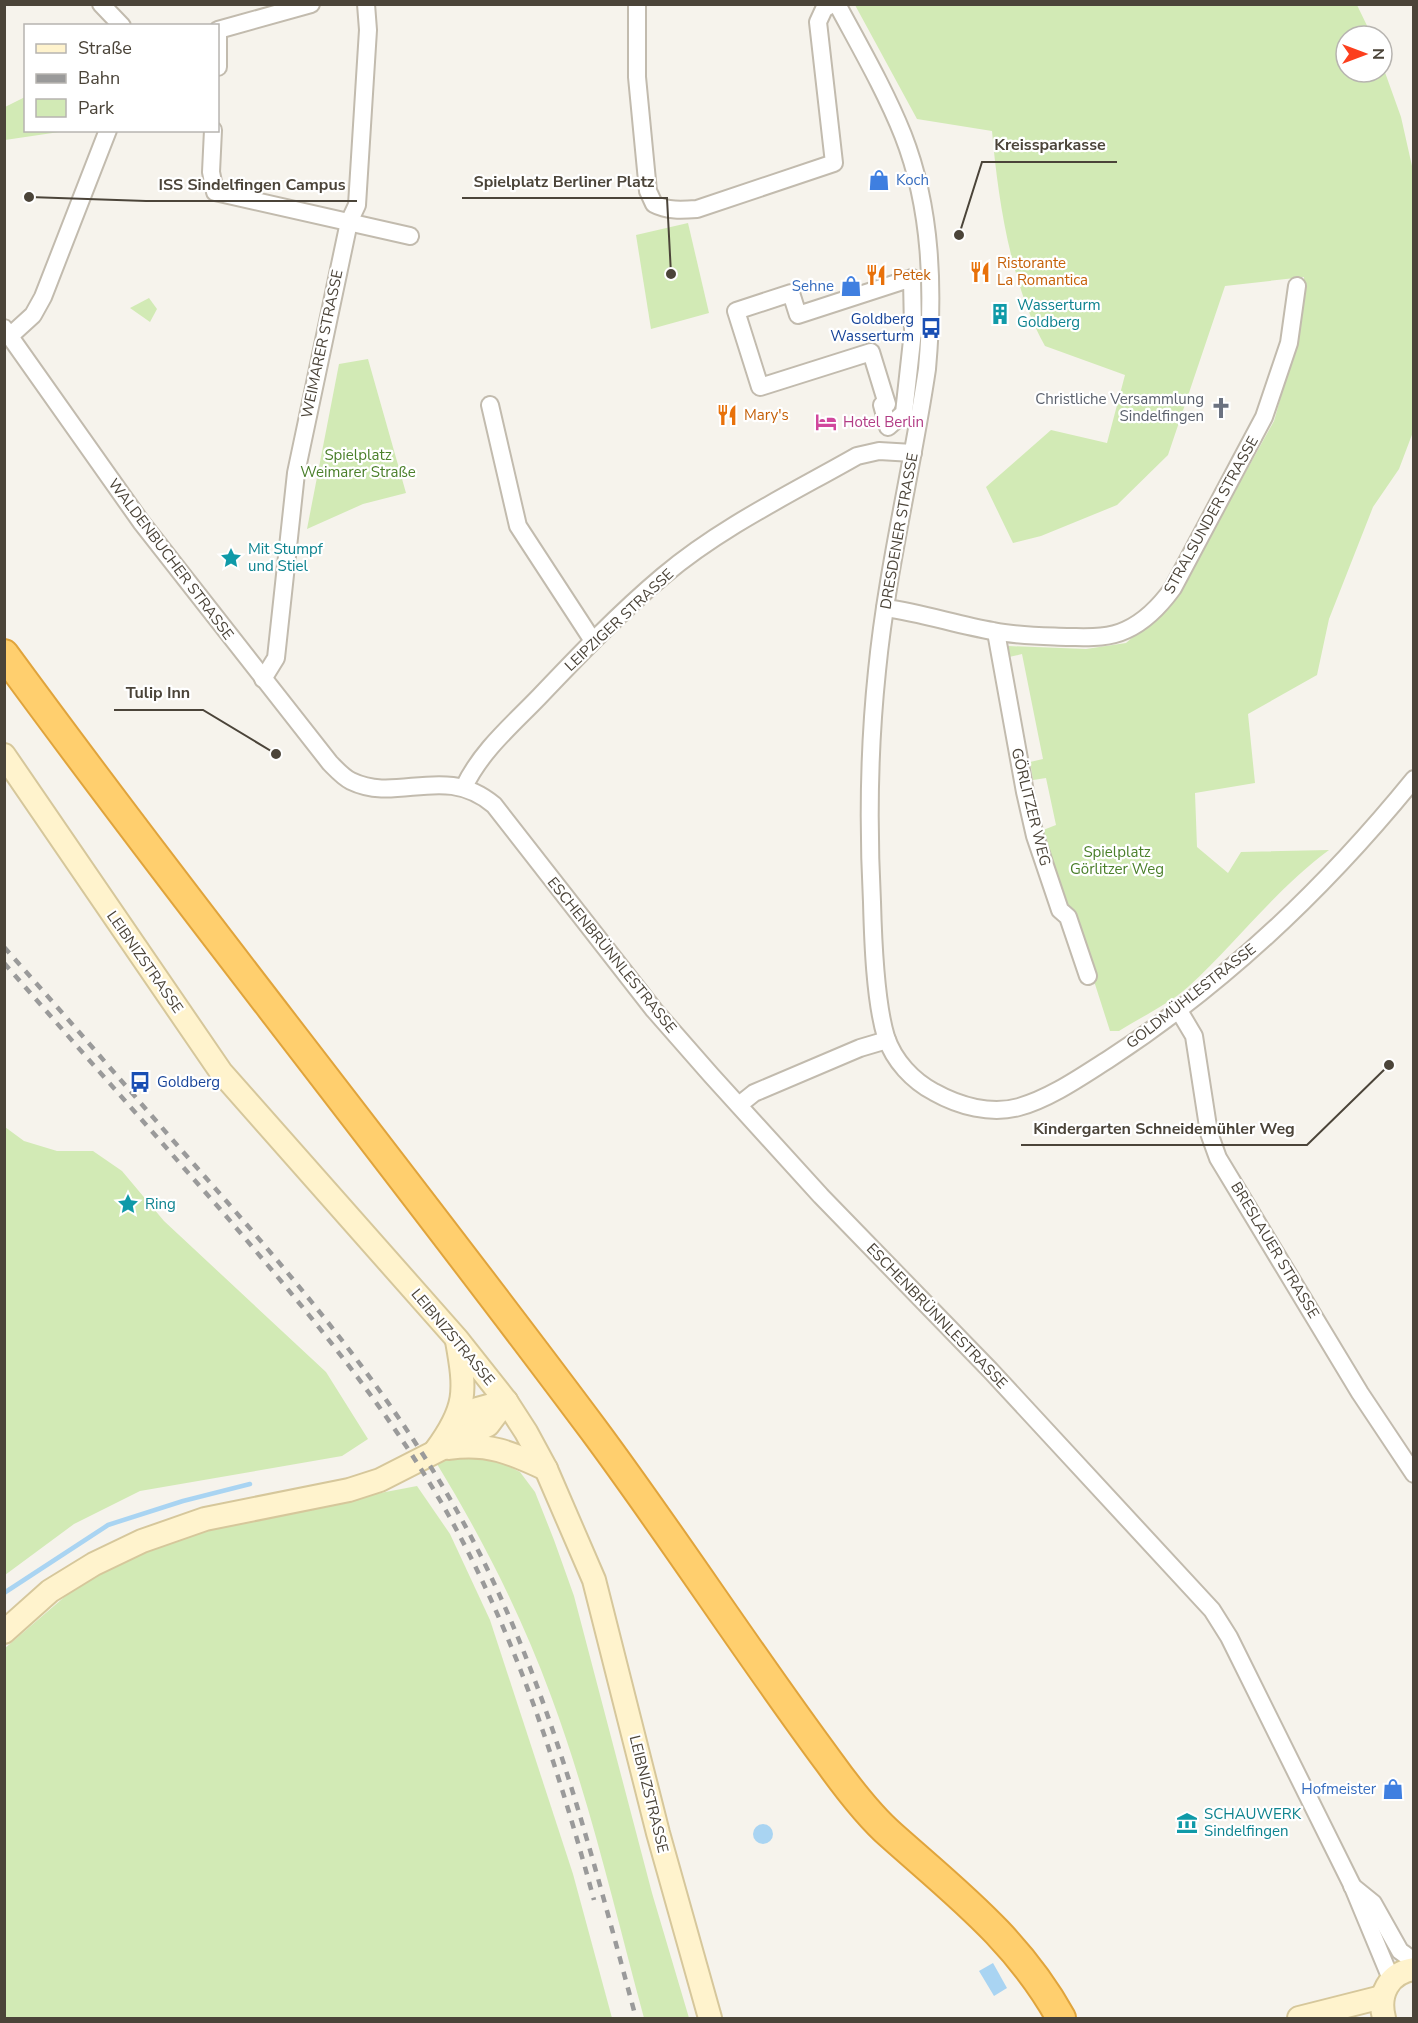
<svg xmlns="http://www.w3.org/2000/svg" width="1418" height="2023" viewBox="0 0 1418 2023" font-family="'Nunito Sans',sans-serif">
	<rect width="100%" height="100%" fill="#f6f3ec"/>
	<g fill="#d2eab5">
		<path d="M855 5H1357L1372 36H1346V72H1382V64L1401 117 1414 175 1413 432 1399 469 1373 507 1329 619 1317 675 1248 714 1255 783 1195 793 1197 847 1228 873 1241 852 1329 850C1276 889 1237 942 1188 987 1169 1004 1141 1017 1119 1031H1110L1078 931 1067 903 1057 893 1038 832 1056 825 1046 778 1033 780 1030 762 1043 759 1022 654 1009 657 1005 650 1008 646 1086 649 1126 643 1167 607 1196 562 1274 421 1291 361 1304 277 1225 286 1168 455 1117 505 1041 536 1013 543 986 487 1051 430 1107 443 1125 375 1045 346C1011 285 998 200 992 131L917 119Z"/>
		<polygon points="25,97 26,130 66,131 5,140 5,107"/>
		<polygon points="688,223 709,313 651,329 636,235"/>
		<polygon points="149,298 157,309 150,322 130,308"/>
		<polygon points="368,359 406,493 363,504 307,529 339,364"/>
		<polygon points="5,1127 24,1141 57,1151 93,1151 122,1171 164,1221 326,1372 368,1439 342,1456 140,1491 74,1524 5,1575"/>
		<path d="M462 1454 496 1460 520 1472 535 1492 554 1540 574 1596 652 1893 689 2018H644C615 1911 590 1801 551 1696 521 1614 482 1538 437 1464Z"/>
		<polygon points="417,1486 450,1534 490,1620 573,1874 612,2018 5,2018 4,1649 98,1568 222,1523"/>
	</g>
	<g fill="#a9d4f2">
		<circle cx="763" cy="1834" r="10"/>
		<polygon points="993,1963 1007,1988 994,1996 979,1971"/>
	</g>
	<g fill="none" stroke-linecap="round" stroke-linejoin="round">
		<polyline stroke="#a9d4f2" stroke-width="4.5" points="4,1593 108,1525 183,1501 250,1484"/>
		<defs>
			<g id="street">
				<polyline points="101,4 122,26"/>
				<path d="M637 4V77L648 191 654 204C667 211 682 210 697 209L834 163 818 22 824 9 832 4"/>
				<path d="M837 4C860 47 885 90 903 135 932 209 934 291 927 369 912 470 887 569 877 671 869 747 868 825 872 902 873 941 875 1001 886 1037 894 1061 913 1081 934 1092 959 1106 991 1115 1019 1107 1051 1098 1082 1076 1109 1059 1224 984 1327 886 1414 779"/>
				<polyline points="218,30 311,4"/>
				<polyline points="218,33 218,67"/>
				<polyline points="213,130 211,172 215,192 410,236"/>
				<polygon points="912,278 913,331 904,413 888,427 882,405 887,404 871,352 760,387 736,311 791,293 798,315"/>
				<path d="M4 328 141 522 330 763C336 769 343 777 351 781 398 804 444 763 494 805L654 1010 711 1075 821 1196 990 1370 1212 1610 1229 1637 1352 1885 1391 1979"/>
				<polyline points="10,336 33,315 43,297 108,130"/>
				<polyline points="490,405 518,526 593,641"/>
				<path d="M885 608C923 613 957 625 993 631 1017 636 1042 636 1067 637 1086 637 1107 639 1126 630 1146 621 1160 606 1173 588L1264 417 1289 343 1297 286"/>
				<polyline points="996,632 1025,792 1035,836 1060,910 1068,917 1088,976"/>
				<polyline points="263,679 276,658 296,473 349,222 357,205 368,30 366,4"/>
				<path d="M464 787C481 751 512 725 539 697 579 655 619 613 663 576 721 527 792 493 857 456L879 451 913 453"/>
				<polyline points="1178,1009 1194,1036 1209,1133 1218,1158 1360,1393 1414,1474"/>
				<polyline points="739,1105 754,1093 860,1048 887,1040"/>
				<polyline points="1352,1886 1373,1903 1400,1951 1414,1961"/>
			</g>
			<g id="secondary">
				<polyline points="4,755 221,1072 457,1339 506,1401 526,1432 546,1469 594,1580 658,1833 710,2018"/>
				<polyline points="453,1426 477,1409 506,1401"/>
				<path d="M449 1448C487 1442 512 1453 546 1469"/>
				<path d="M436 1450C467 1408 466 1391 457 1341"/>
				<polyline points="4,1632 50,1591 94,1564 142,1541 205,1519 349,1490 380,1480 488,1425 506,1401"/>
				<polyline points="1299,2018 1382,1997"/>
				<path d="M1384 2018C1378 1995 1388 1973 1414 1969"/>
			</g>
			<path id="highway" d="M4 654C196 916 399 1169 593 1429 674 1538 748 1653 829 1762 847 1787 868 1815 891 1835 956 1893 1018 1940 1061 2018"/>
		</defs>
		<use href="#street" stroke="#c2bbae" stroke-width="20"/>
		<use href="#secondary" stroke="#d6c79b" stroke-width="26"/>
		<use href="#highway" stroke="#e0a43c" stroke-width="32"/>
		<use href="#street" stroke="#fff" stroke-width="16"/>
		<use href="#secondary" stroke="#fff3cd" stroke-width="22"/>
		<use href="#highway" stroke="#ffcf6e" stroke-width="28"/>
		<g stroke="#9a9a9a" stroke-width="4.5" stroke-dasharray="8 8" stroke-linecap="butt">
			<path d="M4 947C65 1015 124 1084 184 1153 283 1265 383 1380 457 1511 546 1669 589 1845 636 2018"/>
			<path d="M4 963C76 1045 148 1127 220 1209 303 1306 386 1404 449 1516 516 1637 558 1767 594 1900"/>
		</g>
	</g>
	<defs>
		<symbol id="shop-bare" viewBox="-9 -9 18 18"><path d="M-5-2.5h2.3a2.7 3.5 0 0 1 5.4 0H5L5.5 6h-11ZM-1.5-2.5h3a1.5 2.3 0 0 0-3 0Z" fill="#3f7fe0" stroke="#fff" stroke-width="2.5" paint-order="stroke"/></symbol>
		<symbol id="restaurant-bare" viewBox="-9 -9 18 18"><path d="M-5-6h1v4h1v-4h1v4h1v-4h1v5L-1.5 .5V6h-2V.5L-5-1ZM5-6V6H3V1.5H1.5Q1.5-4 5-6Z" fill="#e8710a" stroke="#fff" stroke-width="2.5" paint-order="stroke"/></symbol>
		<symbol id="building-bare" viewBox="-9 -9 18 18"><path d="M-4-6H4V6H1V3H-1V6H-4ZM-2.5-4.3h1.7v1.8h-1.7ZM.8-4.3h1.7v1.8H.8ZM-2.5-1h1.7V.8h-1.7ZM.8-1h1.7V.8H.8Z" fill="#0f9aa8" stroke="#fff" stroke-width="2.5" paint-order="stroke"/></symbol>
		<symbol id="bus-bare" viewBox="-9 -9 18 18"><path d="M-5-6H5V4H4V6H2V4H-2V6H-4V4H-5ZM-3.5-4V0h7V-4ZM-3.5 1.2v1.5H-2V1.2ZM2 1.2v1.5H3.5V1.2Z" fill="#1a4fb4" stroke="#fff" stroke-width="2.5" paint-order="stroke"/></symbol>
		<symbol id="church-bare" viewBox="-9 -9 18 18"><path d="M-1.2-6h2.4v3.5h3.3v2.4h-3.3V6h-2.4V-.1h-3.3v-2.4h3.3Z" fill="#6b7280" stroke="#fff" stroke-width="2.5" paint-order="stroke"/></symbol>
		<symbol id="hotel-bare" viewBox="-9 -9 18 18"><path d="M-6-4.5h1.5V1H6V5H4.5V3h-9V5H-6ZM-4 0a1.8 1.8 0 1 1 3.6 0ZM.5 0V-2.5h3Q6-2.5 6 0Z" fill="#d1479c" stroke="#fff" stroke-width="2.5" paint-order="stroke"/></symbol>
		<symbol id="sight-bare" viewBox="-9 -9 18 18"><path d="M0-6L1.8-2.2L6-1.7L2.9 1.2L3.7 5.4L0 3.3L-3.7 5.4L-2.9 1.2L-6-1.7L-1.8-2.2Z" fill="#0f9aa8" stroke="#fff" stroke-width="2.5" paint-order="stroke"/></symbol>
		<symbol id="museum-bare" viewBox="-9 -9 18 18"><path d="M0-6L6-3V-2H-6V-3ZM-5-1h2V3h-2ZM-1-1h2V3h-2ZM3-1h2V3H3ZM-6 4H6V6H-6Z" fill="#0f9aa8" stroke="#fff" stroke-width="2.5" paint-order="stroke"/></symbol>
	</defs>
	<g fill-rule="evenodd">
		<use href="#shop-bare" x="864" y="165" width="30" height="30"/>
		<use href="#restaurant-bare" x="965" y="257" width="30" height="30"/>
		<use href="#restaurant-bare" x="861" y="260" width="30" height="30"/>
		<use href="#shop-bare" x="836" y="271" width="30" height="30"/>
		<use href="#building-bare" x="985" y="299" width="30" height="30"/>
		<use href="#bus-bare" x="916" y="313" width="30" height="30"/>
		<use href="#church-bare" x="1206" y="393" width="30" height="30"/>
		<use href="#restaurant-bare" x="712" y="400" width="30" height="30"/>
		<use href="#hotel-bare" x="811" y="407" width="30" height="30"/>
		<use href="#sight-bare" x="216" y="543" width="30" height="30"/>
		<use href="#bus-bare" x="125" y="1067" width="30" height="30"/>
		<use href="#sight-bare" x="113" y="1189" width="30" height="30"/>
		<use href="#shop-bare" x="1378" y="1774" width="30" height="30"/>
		<use href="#museum-bare" x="1172" y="1808" width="30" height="30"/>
	</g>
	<g text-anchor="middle" stroke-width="4.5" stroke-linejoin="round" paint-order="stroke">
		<g font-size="15" fill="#366cbe" stroke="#fff" text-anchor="end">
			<text x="896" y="185" text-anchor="start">Koch</text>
			<text x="834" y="291">Sehne</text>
			<text x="1376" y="1794">Hofmeister</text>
		</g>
		<g font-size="15" fill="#c56008" stroke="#fff" text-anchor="start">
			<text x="997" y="268">Ristorante<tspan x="997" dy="17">La Romantica</tspan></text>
			<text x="893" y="280">Petek</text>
			<text x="744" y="420">Mary's</text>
		</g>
		<g font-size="15" fill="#0d838f" stroke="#fff" text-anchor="start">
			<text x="1017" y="310">Wasserturm<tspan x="1017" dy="17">Goldberg</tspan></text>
			<text x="248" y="554">Mit Stumpf<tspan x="248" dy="17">und Stiel</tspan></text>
			<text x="145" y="1209">Ring</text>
			<text x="1204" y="1819">SCHAUWERK<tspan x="1204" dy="17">Sindelfingen</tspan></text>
		</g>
		<g font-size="15" fill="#164399" stroke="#fff" text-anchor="end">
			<text x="914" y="324">Goldberg<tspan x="914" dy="17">Wasserturm</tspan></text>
			<text x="157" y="1087" text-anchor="start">Goldberg</text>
		</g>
		<g font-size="15" fill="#4b4439" stroke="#fff">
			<text transform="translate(322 344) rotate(-78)" y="5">WEIMARER STRASSE</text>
			<text transform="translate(1211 515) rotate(-61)" y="5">STRALSUNDER STRASSE</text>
			<text transform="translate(899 531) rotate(-80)" y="5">DRESDENER STRASSE</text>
			<text transform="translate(171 559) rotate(53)" y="5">WALDENBUCHER STRASSE</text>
			<text transform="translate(619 620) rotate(-43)" y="5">LEIPZIGER STRASSE</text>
			<text transform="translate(1031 807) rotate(76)" y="5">GÖRLITZER WEG</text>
			<text transform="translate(612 955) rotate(51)" y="5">ESCHENBRÜNNLESTRASSE</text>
			<text transform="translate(145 962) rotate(55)" y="5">LEIBNIZSTRASSE</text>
			<text transform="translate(1191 996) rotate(-38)" y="5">GOLDMÜHLESTRASSE</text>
			<text transform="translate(1275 1250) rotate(59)" y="5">BRESLAUER STRASSE</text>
			<text transform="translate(937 1316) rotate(46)" y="5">ESCHENBRÜNNLESTRASSE</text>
			<text transform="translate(453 1337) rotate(50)" y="5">LEIBNIZSTRASSE</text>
			<text transform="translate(649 1794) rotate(76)" y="5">LEIBNIZSTRASSE</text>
		</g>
		<g font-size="15" fill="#5b616d" stroke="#fff" text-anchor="end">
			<text x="1204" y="404">Christliche Versammlung<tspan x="1204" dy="17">Sindelfingen</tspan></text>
		</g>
		<g font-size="15" fill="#b23c85" stroke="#fff" text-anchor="start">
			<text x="843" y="427">Hotel Berlin</text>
		</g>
		<g font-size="15" fill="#4a7f2a" stroke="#fff">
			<text x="358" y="460">Spielplatz<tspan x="358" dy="17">Weimarer Straße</tspan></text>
			<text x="1117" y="857">Spielplatz<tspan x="1117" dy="17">Görlitzer Weg</tspan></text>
		</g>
	</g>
	<path fill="none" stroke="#4b4439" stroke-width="2" d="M959 235L982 162H1117M671 274L667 198H462M29 197L146 201H357M276 754L203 710H114M1389 1065L1307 1145H1021"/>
	<g fill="#4b4439" stroke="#fff" stroke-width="2">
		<circle cx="959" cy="235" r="6"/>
		<circle cx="671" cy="274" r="6"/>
		<circle cx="29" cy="197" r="6"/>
		<circle cx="276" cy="754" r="6"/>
		<circle cx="1389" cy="1065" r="6"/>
	</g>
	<g font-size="16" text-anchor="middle" font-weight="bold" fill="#4b4439" stroke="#fff" stroke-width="4.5" stroke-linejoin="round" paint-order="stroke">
		<text x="1050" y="150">Kreissparkasse</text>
		<text x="564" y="187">Spielplatz Berliner Platz</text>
		<text x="252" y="190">ISS Sindelfingen Campus</text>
		<text x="158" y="698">Tulip Inn</text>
		<text x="1164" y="1134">Kindergarten Schneidemühler Weg</text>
	</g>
	<rect width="1418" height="2023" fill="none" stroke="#4b4439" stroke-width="12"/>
	<rect x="24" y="24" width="195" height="108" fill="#ffffff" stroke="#b7b4b0" stroke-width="1.5"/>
	<rect x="36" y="44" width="30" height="9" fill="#fff3cd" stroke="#b7b4b0" stroke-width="1.5"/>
	<text x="78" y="54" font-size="18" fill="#4b4439">Straße</text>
	<rect x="36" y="74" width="30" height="9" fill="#9a9a9a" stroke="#b7b4b0" stroke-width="1.5"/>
	<text x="78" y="84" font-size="18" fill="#4b4439">Bahn</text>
	<rect x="36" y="99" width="30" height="18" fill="#d2eab5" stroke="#b7b4b0" stroke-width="1.5"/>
	<text x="78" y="114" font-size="18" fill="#4b4439">Park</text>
	<g transform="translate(1364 54) rotate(90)"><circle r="28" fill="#ffffff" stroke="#b7b4b0" stroke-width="1.5"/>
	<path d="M0-4.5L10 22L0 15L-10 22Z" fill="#fc3f1d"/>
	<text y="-9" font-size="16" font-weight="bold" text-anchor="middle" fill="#4b4439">N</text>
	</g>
</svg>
